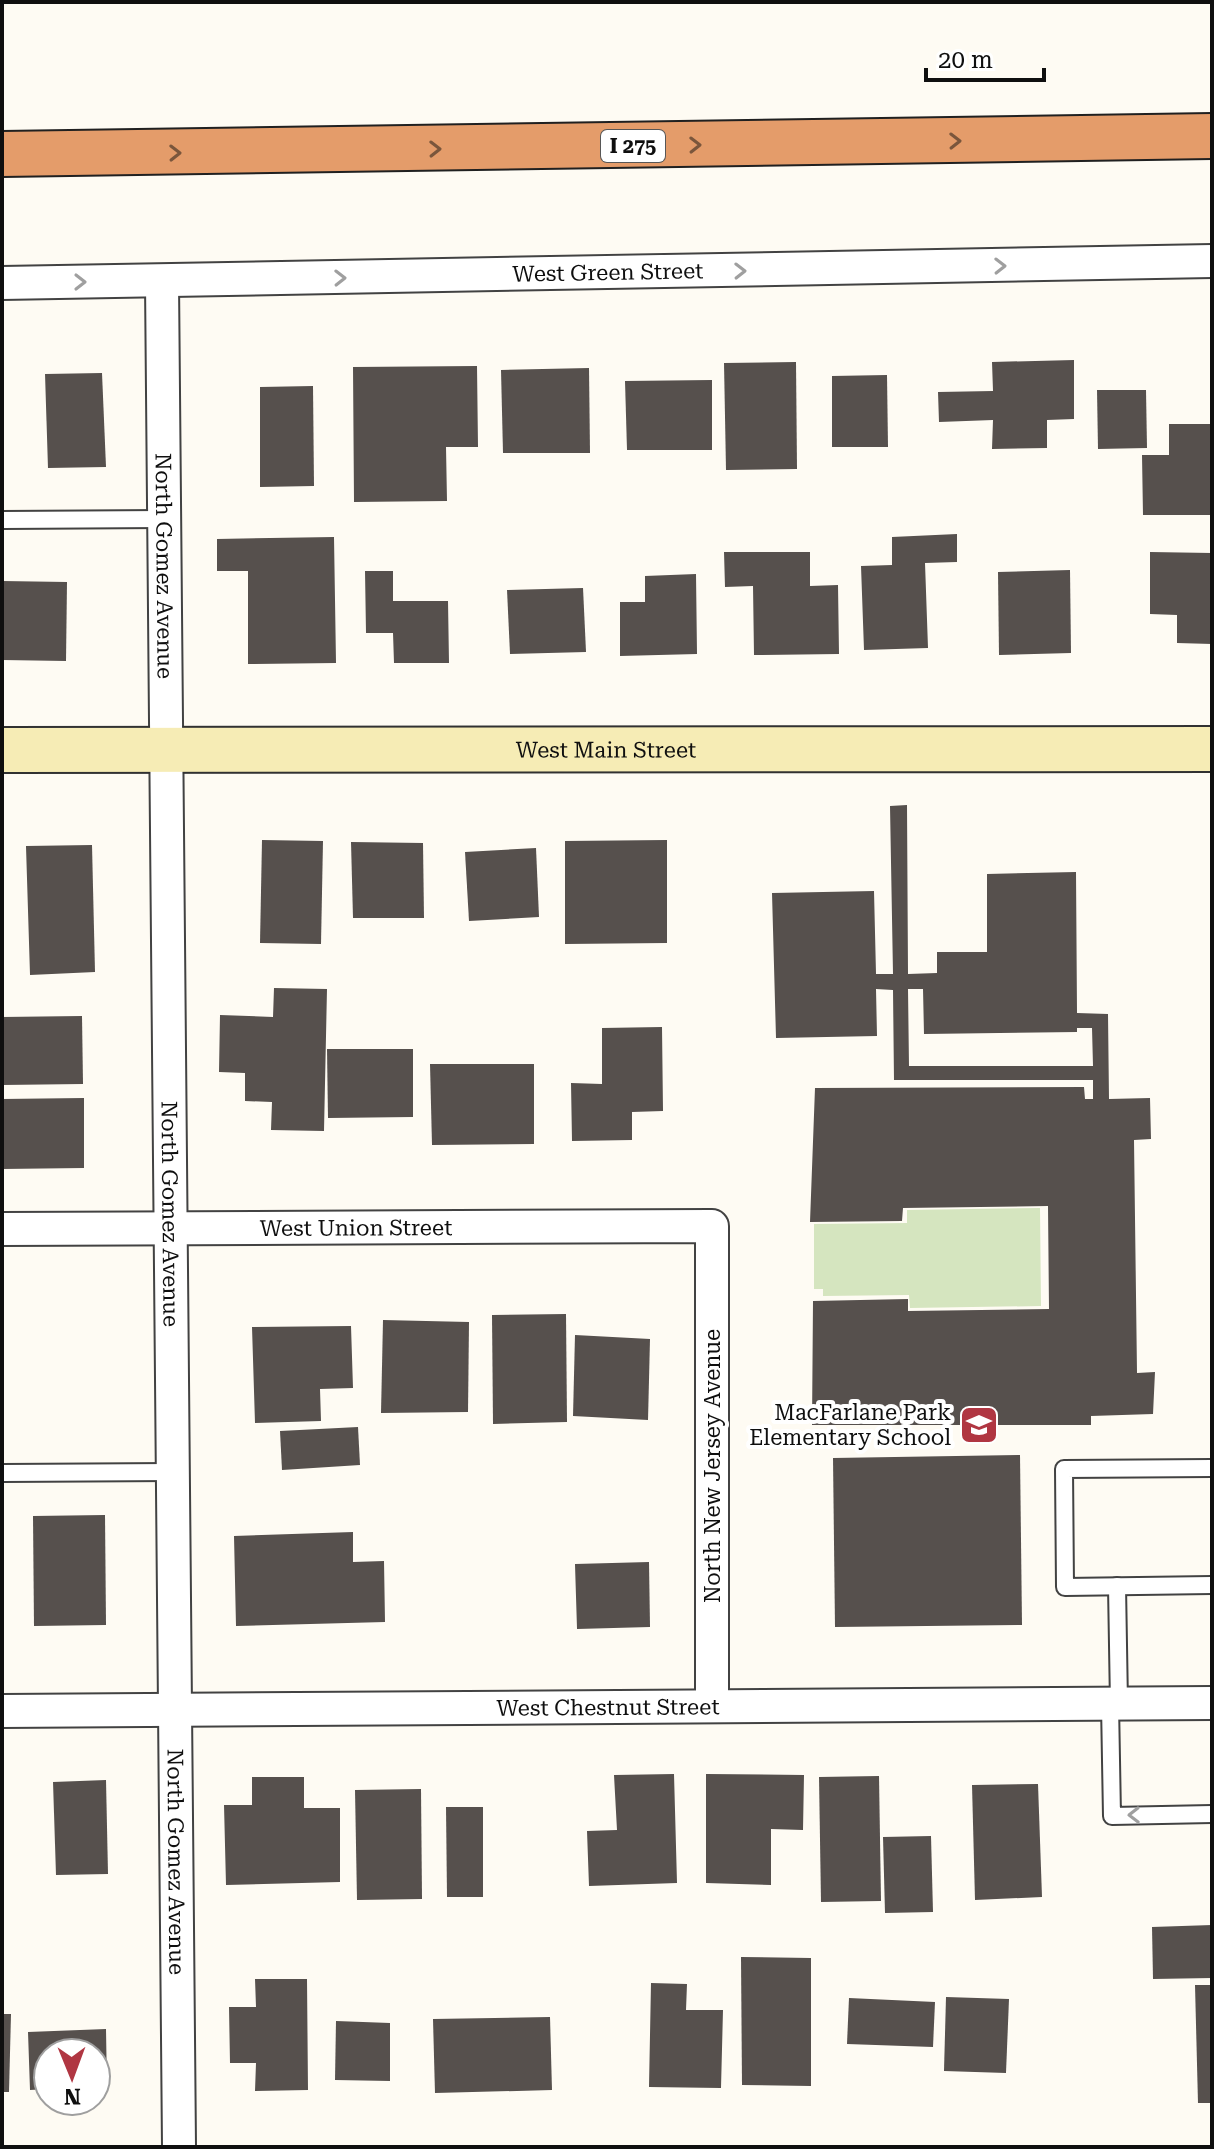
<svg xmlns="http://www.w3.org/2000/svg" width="1214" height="2149" viewBox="0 0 1214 2149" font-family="'Roboto Serif',serif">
	<rect width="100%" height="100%" fill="#fefbf3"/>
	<polygon fill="#d5e5bf" points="1040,1208 1041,1306 910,1308 909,1295 823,1296 823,1289 814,1289 814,1224 907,1223 907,1210"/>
	<g fill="#56504d" fill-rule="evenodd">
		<polygon points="1074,360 1074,419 1047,420 1047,448 992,449 993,420 939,422 938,392 993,391 992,362"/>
		<polygon points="796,362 797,469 726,470 724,363"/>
		<polygon points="477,366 478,447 446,447 447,501 354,502 353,367"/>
		<polygon points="589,368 590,453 503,453 501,370"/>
		<polygon points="102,373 106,467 48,468 45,374"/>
		<polygon points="887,375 888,447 832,447 832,376"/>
		<polygon points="712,380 712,450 627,450 625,381"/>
		<polygon points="313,386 314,486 260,487 260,387"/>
		<polygon points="1097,390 1146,390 1147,448 1098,449"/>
		<polygon points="1169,424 1212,424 1212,515 1143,515 1142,455 1169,455"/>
		<polygon points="957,534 957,562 925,563 928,648 864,650 861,566 892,565 892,537"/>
		<polygon points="334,537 336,663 248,664 248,571 217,571 217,539"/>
		<polygon points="724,552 810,552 810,586 838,585 839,654 754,655 753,586 725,587"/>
		<polygon points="1150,552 1212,553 1212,644 1177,643 1177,615 1150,614"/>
		<polygon points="1070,570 1071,653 999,655 998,572"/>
		<polygon points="365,571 393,571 393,601 448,601 449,663 394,663 393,633 366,633"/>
		<polygon points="696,574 697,654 620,656 620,602 645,602 645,576"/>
		<polygon points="2,581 67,582 66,661 2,660"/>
		<polygon points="583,588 586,652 510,654 507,590"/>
		<path d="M907 805 908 974 937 973V952H987V874L1076 872 1077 1013 1108 1014 1109 1099 1150 1098 1151 1139 1134 1140 1137 1373 1155 1372 1153 1414 1091 1416V1425H812L813 1301 908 1299V1311L1049 1309 1048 1206 903 1208 902 1221 810 1222 815 1088 1084 1087 1085 1099H1093V1080H894L893 990 876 989 877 1036 776 1038 772 893 874 891 876 974H893L890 806ZM908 989H923L924 1034 1077 1032V1028H1092L1093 1066H909Z"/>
		<polygon points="262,840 323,841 321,944 260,943"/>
		<polygon points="667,840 667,943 565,944 565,841"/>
		<polygon points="351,842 423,843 424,918 353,918"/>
		<polygon points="92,845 95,972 30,975 26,846"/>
		<polygon points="536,848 539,917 469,921 465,852"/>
		<polygon points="274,988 327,989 324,1131 271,1130 272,1102 245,1101 245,1073 219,1072 220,1015 273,1017"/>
		<polygon points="82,1016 83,1084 2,1085 2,1017"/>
		<polygon points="662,1027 663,1111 632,1112 632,1140 572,1141 571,1083 602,1084 602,1028"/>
		<polygon points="327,1049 413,1049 413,1117 328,1118"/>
		<polygon points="430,1064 534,1064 534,1144 432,1145"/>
		<polygon points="84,1098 84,1168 2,1169 2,1099"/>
		<polygon points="566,1314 567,1422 493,1424 492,1315"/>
		<polygon points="383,1320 469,1322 468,1412 381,1413"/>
		<polygon points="351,1326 353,1388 320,1389 321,1421 255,1423 252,1327"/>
		<polygon points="575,1335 650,1339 648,1420 573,1416"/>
		<polygon points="358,1427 360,1465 282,1470 280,1431"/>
		<polygon points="1020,1455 1022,1625 835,1627 833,1458"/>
		<polygon points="105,1515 106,1625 34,1626 33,1516"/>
		<polygon points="353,1532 353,1562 384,1561 385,1622 236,1626 234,1536"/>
		<polygon points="649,1562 650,1627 577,1629 575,1564"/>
		<polygon points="674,1774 677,1883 589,1886 587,1831 617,1830 614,1775"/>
		<polygon points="706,1774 804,1775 803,1830 771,1829 771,1885 706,1883"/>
		<polygon points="879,1776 881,1901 821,1902 819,1777"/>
		<polygon points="252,1777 304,1777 304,1808 340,1808 340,1882 226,1885 224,1805 252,1805"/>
		<polygon points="106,1780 108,1874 56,1875 53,1782"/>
		<polygon points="1038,1784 1042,1897 975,1900 972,1785"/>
		<polygon points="421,1789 422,1899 357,1900 355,1790"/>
		<polygon points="446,1807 483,1807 483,1897 447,1897"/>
		<polygon points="931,1836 933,1912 885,1913 883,1837"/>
		<polygon points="1212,1925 1212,1978 1153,1979 1152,1927"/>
		<polygon points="741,1957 811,1958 811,2086 742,2085"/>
		<polygon points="255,1979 307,1979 308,2090 255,2091 256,2063 230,2063 229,2007 256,2007"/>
		<polygon points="651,1983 687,1984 686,2010 723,2010 721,2088 649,2087"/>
		<polygon points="1195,1985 1212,1985 1212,2103 1198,2103"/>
		<polygon points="946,1997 1009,1999 1006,2073 944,2071"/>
		<polygon points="849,1998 935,2002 933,2047 847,2044"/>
		<polygon points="2,2014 11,2014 9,2092 2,2092"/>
		<polygon points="550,2017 552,2090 435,2093 433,2019"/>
		<polygon points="336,2021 390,2023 390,2081 335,2080"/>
		<polygon points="106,2029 107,2088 96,2088 96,2053 48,2053 48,2089 30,2090 28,2032"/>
	</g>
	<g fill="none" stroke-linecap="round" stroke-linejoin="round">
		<defs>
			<g id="lane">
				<polyline points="2,520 163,519"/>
				<polyline points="1212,1468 1064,1469 1065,1587 1212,1585"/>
				<polyline points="2,1473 173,1472"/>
				<polyline points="1117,1586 1119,1704"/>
				<polyline points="1110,1704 1112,1816 1212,1814"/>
			</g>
			<g id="street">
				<path id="s1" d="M162 282 179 2147"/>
				<path id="s2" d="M2 283 1212 261"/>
				<path id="s3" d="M2 1229 712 1226V1706"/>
				<path id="s4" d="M2 1711 1212 1703"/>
			</g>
			<g id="secondary">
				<path id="s5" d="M2 750 1212 749"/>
			</g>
			<polyline id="highway" points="2,154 1212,136"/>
		</defs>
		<use href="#lane" stroke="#424242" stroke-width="20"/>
		<use href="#street" stroke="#424242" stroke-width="36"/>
		<use href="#secondary" stroke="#313131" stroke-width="48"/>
		<use href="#highway" stroke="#202020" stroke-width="48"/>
		<use href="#lane" stroke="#fff" stroke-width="16"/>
		<use href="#street" stroke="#fff" stroke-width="32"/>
		<use href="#secondary" stroke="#f6ecb5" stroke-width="44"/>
		<use href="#highway" stroke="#e49c6a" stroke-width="44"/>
	</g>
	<defs><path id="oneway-chevron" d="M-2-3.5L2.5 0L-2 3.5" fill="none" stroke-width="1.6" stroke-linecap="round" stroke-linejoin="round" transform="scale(2)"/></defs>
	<g stroke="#7a563c">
		<use href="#oneway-chevron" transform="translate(955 141) rotate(-1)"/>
		<use href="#oneway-chevron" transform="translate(695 145) rotate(-1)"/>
		<use href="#oneway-chevron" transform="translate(435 149) rotate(-1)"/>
		<use href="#oneway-chevron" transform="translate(175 153) rotate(-1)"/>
	</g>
	<g stroke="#9f9f9f">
		<use href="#oneway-chevron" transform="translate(1000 266) rotate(-1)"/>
		<use href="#oneway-chevron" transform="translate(740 271) rotate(-1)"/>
		<use href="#oneway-chevron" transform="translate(340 278) rotate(-1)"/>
		<use href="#oneway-chevron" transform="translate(80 282)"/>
		<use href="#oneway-chevron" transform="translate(1134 1815) rotate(179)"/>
	</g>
	<defs>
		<symbol id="school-square" viewBox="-11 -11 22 22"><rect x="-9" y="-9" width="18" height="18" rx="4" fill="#b03642" stroke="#fff"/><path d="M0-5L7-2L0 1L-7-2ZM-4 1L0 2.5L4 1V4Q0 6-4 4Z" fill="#fff"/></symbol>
	</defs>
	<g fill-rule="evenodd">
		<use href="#school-square" x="957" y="1403" width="44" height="44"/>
	</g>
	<g text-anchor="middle" stroke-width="8" stroke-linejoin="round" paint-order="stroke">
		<rect fill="#fff" stroke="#575757" stroke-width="2" x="601" y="130" width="64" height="32" rx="6"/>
		<g font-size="20" font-weight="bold" fill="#0f0f0f">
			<text x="633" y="153">I 275</text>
		</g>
		<g font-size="22" fill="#0f0f0f" stroke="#fff">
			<text dy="8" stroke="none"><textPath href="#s2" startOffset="606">West Green Street</textPath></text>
			<text dy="8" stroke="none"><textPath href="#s1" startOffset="284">North Gomez Avenue</textPath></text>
			<text dy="8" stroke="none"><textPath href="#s5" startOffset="604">West Main Street</textPath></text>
			<text dy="8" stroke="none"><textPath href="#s1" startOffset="932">North Gomez Avenue</textPath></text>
			<text dy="8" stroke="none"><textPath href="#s3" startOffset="354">West Union Street</textPath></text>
			<text transform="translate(712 1466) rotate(-90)" y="8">North New Jersey Avenue</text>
			<text dy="8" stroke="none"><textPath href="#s4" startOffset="606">West Chestnut Street</textPath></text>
			<text dy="8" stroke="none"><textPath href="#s1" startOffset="1580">North Gomez Avenue</textPath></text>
		</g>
		<g font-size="22" fill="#0f0f0f" stroke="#fff" text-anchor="end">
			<text x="951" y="1420">MacFarlane Park<tspan x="951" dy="25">Elementary School</tspan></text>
		</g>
	</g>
	<rect width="1214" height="2149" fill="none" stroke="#0f0f0f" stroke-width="8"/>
	<g transform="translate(72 2077) rotate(179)"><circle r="38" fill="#ffffff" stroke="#9f9f9f" stroke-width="2"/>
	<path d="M0-6L14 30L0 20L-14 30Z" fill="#b03642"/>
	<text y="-12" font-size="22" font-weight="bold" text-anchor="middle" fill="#0f0f0f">N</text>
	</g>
	<path d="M926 68v12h118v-12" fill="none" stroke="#0f0f0f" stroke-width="4"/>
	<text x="938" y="68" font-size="24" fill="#0f0f0f" stroke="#ffffff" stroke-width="6" paint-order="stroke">20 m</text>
</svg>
